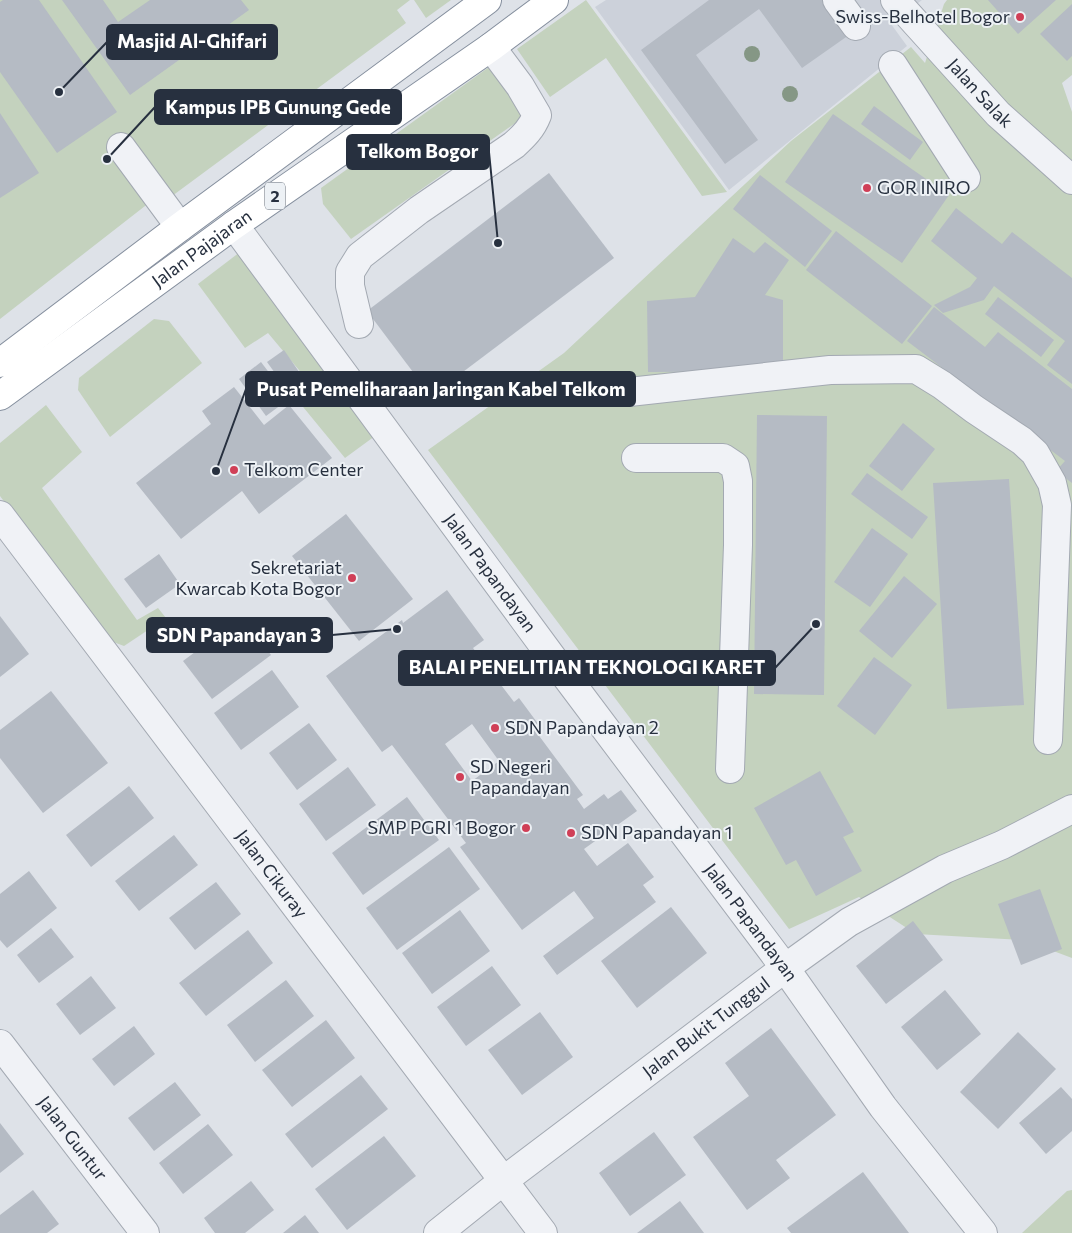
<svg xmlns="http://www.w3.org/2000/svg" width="1072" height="1233" viewBox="0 0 1072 1233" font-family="Commissioner,sans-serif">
	<rect width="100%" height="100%" fill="#dee2e8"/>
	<polygon fill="#ccd1da" points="606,0 922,0 891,24 907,46 729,190 595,7"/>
	<g fill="#c4d2be">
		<polygon points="0,0 410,0 397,10 406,23 168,199 163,192 0,319"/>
		<polygon points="414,0 451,0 426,18"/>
		<polygon points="586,0 727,192 702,196 606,58 550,97 517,49"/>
		<polygon points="947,0 1072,0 1072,75 1062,83 1072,112 1072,958 1024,940 916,934 859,897 789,929 428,450 564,353 791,141 911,47 925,63 944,4"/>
		<polygon points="489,67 524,117 351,239 323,204 321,188"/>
		<polygon points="240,252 375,436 345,458 299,402 314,388 268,333 245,348 198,284"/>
		<polygon points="154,319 169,321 202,363 110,437 78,390 79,378"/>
		<polygon points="46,405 82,452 42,488 137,620 158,608 166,618 124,646 108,640 0,496 0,443"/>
		<polygon points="1072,1190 1072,1233 1022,1233 1067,1191"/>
	</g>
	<g fill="#b5bbc4" fill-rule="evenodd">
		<polygon points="3,0 39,0 117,112 57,153 0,72 0,2"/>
		<polygon points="62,0 103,0 118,22 150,0 241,0 249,10 130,95"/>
		<polygon points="709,0 823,0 849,35 802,68 759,9 696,55 758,140 725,164 641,50"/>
		<polygon points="988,0 1056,0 1018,34"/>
		<polygon points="1072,4 1072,56 1067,61 1040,34"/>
		<polygon points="874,106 923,142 910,160 861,124"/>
		<polygon points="0,113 39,173 0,198"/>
		<polygon points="833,114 949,195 902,263 785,182"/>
		<polygon points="549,173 614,258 431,396 367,311"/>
		<polygon points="760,175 832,231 805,267 733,209"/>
		<polygon points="956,208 1002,244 1012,232 1072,278 1072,384 1047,365 1065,341 994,286 984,300 943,313 934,305 970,287 977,278 931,241"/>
		<polygon points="836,231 932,306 902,344 806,270"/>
		<polygon points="733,238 754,253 765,242 789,260 765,295 783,300 783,371 648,372 647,301 695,297"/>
		<polygon points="998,297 1054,340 1041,357 985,314"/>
		<polygon points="934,307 985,347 998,332 1072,389 1072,483 1056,471 1065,461 907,341"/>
		<polygon points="284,350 306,382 290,394 267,362"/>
		<polygon points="261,362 289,399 266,416 239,379"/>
		<polygon points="234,387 264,425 289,405 332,458 259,514 242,491 181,539 136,483 211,424 202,411"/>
		<polygon points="757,415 827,416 824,695 754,694"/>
		<polygon points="903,423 935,449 902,491 869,466"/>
		<polygon points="867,473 928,517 912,539 851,494"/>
		<polygon points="1009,479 1024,705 947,709 933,483"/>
		<polygon points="346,514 413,599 359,641 292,556"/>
		<polygon points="872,528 908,554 870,607 834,582"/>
		<polygon points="159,554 180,584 146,608 124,579"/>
		<polygon points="904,576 937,604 892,658 859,631"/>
		<path d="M447 590 484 640 473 648 514 702 519 698 539 725 534 729 583 795 577 799 584 809 604 794 608 799 621 790 637 811 584 849 597 866 628 843 654 877 643 885 656 902 557 975 543 956 594 918 574 891 522 930 460 847 466 843 392 745 382 752 326 676 402 620 403 623ZM472 724 499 761 472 781 445 744Z"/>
		<polygon points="0,616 29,654 0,677"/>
		<polygon points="242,617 271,655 212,699 183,661"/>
		<polygon points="874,657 912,685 875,735 837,706"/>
		<polygon points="272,670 299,707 241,750 214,713"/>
		<polygon points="51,691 108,763 43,813 0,758 0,730"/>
		<polygon points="309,723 337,760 297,790 269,753"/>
		<polygon points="348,767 376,805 326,841 299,804"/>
		<polygon points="820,771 854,832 843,837 862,871 816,896 796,860 786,865 754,808"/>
		<polygon points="129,786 154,818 91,867 66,835"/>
		<polygon points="407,797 439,840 363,895 332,853"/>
		<polygon points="174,835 198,865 139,911 115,881"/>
		<polygon points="449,847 480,889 397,950 366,908"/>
		<polygon points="29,871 57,908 7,948 0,940 0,894"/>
		<polygon points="216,882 241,914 195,950 169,918"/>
		<polygon points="1040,889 1062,949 1021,965 998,904"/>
		<polygon points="671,907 707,953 637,1008 601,961"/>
		<polygon points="460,910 490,951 432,994 402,953"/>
		<polygon points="913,921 943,960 886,1004 856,966"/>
		<polygon points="51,928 74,957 39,983 17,955"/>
		<polygon points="248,930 273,963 206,1016 179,983"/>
		<polygon points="492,966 521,1005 466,1046 437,1007"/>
		<polygon points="91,976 116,1008 80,1035 56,1004"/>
		<polygon points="286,980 314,1016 255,1062 227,1025"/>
		<polygon points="945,990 981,1034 937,1070 901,1027"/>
		<polygon points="540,1012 573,1057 522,1095 488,1050"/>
		<polygon points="326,1020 355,1058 292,1107 262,1070"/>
		<polygon points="134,1026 155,1054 114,1086 92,1059"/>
		<polygon points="771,1028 836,1115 776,1160 790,1178 747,1210 693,1137 749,1096 725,1063"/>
		<polygon points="1018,1032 1056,1069 998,1129 960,1092"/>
		<polygon points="361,1075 388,1109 312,1168 285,1134"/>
		<polygon points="175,1082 201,1115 154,1151 128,1118"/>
		<polygon points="1061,1087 1072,1099 1072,1131 1046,1154 1019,1123"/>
		<polygon points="0,1123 24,1154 0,1173"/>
		<polygon points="208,1124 233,1155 183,1194 159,1163"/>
		<polygon points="654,1132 686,1175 630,1216 599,1173"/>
		<polygon points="384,1136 416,1176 347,1230 315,1189"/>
		<polygon points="863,1172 909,1233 791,1233 787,1228"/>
		<polygon points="251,1181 274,1210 245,1233 215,1233 204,1218"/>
		<polygon points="33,1190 59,1224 47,1233 0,1233 0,1215"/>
		<polygon points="680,1201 704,1233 637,1233"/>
		<polygon points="305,1215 319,1233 283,1233"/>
	</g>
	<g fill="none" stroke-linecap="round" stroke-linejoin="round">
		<defs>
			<g id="minor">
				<polyline points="837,0 856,26"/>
				<path id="s1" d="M895 0 998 114 1072 180"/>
				<polyline points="893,65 966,178"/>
				<polyline points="121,147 180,227"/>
				<path id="s2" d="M234 225 565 675 785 968 883 1107 983 1233"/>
				<path d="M359 324 350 286V272L360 256 419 210 514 145C524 136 532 128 537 115L520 86 491 47"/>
				<polyline points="629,392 830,370 916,369 942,385 974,409 1022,441 1035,453 1052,483 1057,505 1048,740"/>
				<polyline points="636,458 723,458 735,466 738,481 738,545 730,769"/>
				<path id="s3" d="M0 515 543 1233"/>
				<path id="s4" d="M0 1044 145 1233"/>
				<path id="s5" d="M438 1233 503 1181 785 968 849 922 945 869 1002 845 1072 809"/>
			</g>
			<g id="highway">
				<polyline points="0,363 180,227 487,0"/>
				<path id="s6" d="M0 396 234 225 491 47 554 0"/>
			</g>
		</defs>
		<use href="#minor" stroke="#a3a9b2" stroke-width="30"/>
		<use href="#highway" stroke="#858f9e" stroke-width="30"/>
		<use href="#minor" stroke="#f0f2f6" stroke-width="28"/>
		<use href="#highway" stroke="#fff" stroke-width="28"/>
	</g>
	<g fill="#859785">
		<circle cx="752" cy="54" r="8"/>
		<circle cx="790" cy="94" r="8"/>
	</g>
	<g fill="#d03f57" stroke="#edf1f5" stroke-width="2">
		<circle cx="1020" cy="17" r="5"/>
		<circle cx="867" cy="188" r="5"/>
		<circle cx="234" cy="470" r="5"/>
		<circle cx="352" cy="578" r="5"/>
		<circle cx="495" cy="728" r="5"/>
		<circle cx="460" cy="777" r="5"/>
		<circle cx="526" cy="828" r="5"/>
		<circle cx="571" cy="833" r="5"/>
	</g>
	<g text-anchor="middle" stroke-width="4" stroke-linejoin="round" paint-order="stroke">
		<rect fill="#edf1f5" stroke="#626a76" stroke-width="1" x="265" y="182.5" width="20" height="27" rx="4"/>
		<g font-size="16" font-weight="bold" fill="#27303f">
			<text x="275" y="202">2</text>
		</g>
		<g font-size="18" fill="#27303f" stroke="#edf1f5" text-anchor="start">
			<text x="1010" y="23" text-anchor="end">Swiss-Belhotel Bogor</text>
			<text x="877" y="194">GOR INIRO</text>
			<text x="244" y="476">Telkom Center</text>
			<text x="342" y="574" text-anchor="end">Sekretariat<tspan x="342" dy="21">Kwarcab Kota Bogor</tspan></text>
			<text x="505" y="734">SDN Papandayan 2</text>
			<text x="470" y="773">SD Negeri<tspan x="470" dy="21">Papandayan</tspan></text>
			<text x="516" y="834" text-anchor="end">SMP PGRI 1 Bogor</text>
			<text x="581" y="839">SDN Papandayan 1</text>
		</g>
		<g font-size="18" fill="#27303f" stroke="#edf1f5">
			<text dy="6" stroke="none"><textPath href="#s1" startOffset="126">Jalan Salak</textPath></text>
			<text dy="6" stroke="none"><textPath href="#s6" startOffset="250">Jalan Pajajaran</textPath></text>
			<text dy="6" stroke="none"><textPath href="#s2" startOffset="432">Jalan Papandayan</textPath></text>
			<text dy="6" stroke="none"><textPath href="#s3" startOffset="450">Jalan Cikuray</textPath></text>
			<text dy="6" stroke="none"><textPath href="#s2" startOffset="868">Jalan Papandayan</textPath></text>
			<text dy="6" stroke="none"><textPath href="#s5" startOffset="338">Jalan Bukit Tunggul</textPath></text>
			<text dy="6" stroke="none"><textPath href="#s4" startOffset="119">Jalan Guntur</textPath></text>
		</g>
	</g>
	<path fill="none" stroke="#27303f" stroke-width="2" d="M59 92L107 42M107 159L155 107M498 243L489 152M216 471L246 389M397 629L332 635M816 624L775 668"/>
	<g fill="#27303f" stroke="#edf1f5" stroke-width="2">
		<circle cx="59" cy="92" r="5"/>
		<circle cx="107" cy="159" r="5"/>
		<circle cx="498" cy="243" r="5"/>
		<circle cx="216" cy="471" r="5"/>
		<circle cx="397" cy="629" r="5"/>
		<circle cx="816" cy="624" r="5"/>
	</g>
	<g fill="#27303f" stroke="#27303f" stroke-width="2">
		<rect x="107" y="25" width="170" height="34" rx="5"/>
		<rect x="155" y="90" width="246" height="34" rx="5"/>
		<rect x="347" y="135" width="142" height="34" rx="5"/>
		<rect x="246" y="372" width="389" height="34" rx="5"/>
		<rect x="147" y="618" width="185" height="34" rx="5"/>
		<rect x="399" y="651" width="376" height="34" rx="5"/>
	</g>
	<g font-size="19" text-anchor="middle" font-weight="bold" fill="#fff">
		<text x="192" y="48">Masjid Al-Ghifari</text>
		<text x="278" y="114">Kampus IPB Gunung Gede</text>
		<text x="418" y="158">Telkom Bogor</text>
		<text x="441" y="396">Pusat Pemeliharaan Jaringan Kabel Telkom</text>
		<text x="239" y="642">SDN Papandayan 3</text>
		<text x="587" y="674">BALAI PENELITIAN TEKNOLOGI KARET</text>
	</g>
</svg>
